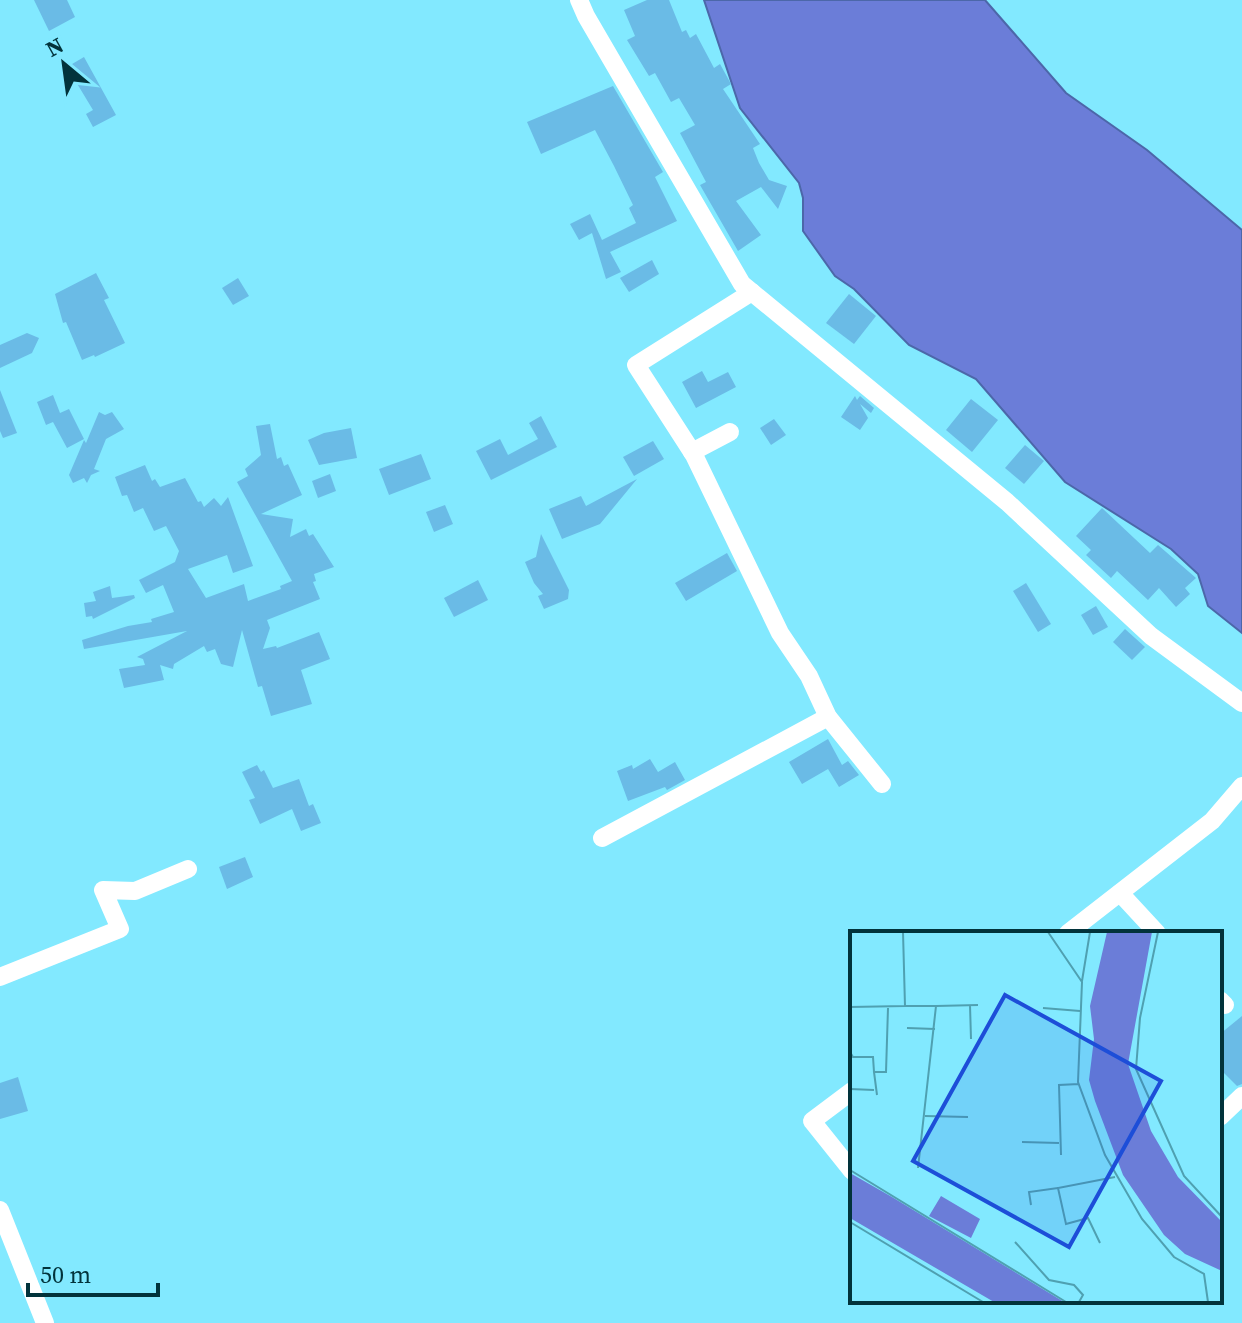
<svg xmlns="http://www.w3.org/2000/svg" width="1242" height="1323" viewBox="0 0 1242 1323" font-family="'Source Serif 4',serif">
	<rect width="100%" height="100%" fill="#82e9ff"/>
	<polygon fill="#6b7dd8" stroke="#4c67a9" stroke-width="2" points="704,0 985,0 1066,93 1147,150 1242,230 1242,633 1208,606 1198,574 1171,549 1065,482 976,379 909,345 854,289 835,276 803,231 803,198 799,183 740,108"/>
	<g fill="#6abbe6">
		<polygon points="34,0 67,0 75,17 49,31"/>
		<polygon points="647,0 669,0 682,32 686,30 690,38 696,34 714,68 720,64 731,84 723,89 760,144 753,148 759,163 769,180 787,186 778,209 761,187 736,201 761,235 738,251 700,185 706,182 680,133 695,125 679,98 671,102 655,73 649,76 627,40 635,36 624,10"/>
		<polygon points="84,57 116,115 93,127 86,114 93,110 67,67"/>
		<polygon points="613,86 663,172 655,177 677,221 610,252 621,272 606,279 592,233 579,240 570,224 590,214 602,240 636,223 629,208 633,205 614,166 595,130 541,154 527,122"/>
		<polygon points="652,260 659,274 629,292 620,278"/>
		<polygon points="96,273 109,298 104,300 125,343 95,357 94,355 82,360 66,322 63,323 55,294"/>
		<polygon points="238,278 249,296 233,305 222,288"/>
		<polygon points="849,294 876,316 854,344 826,323"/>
		<polygon points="27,333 39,338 32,353 0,368 0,345"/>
		<polygon points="702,371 708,382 728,372 736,387 696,408 682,382"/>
		<polygon points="0,390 17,433 3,438 0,431"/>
		<polygon points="53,395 60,413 69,409 84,439 67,448 53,422 46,425 37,402"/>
		<polygon points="855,396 857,400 860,396 874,408 871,413 860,404 868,418 860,430 841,417"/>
		<polygon points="971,399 998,420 972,452 946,430"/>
		<polygon points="99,412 105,415 112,412 124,429 106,439 94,469 100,471 91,475 87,483 84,478 73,483 69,475 84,440 86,443"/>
		<polygon points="541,416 557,447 491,480 476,451 500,439 508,455 538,439 529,423"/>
		<polygon points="774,419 786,435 771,445 760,428"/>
		<polygon points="270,424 277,459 281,457 284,466 288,464 302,495 261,514 293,519 290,537 306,529 309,536 313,534 334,567 314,574 316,581 313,582 320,599 267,620 270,628 263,649 276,646 277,648 319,632 330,659 301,670 312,704 271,716 262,686 258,687 242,630 233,667 221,664 215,649 207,652 204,646 174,664 173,669 160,665 164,680 124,688 119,669 145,665 143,659 137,657 187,631 84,649 82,640 128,626 152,622 151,619 174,612 163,585 146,593 139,580 175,562 179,551 166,526 154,531 143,508 134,512 127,495 122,496 115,477 145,465 152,481 155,479 160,487 185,478 198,502 201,501 204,507 214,498 221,506 228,497 253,566 233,573 227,555 188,569 206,598 244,584 248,601 281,589 280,586 292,581 237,482 248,476 245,469 261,455 256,426"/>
		<polygon points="351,428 357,458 319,465 308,440 324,433"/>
		<polygon points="653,441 664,459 634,476 623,457"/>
		<polygon points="1025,445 1044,461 1024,484 1005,468"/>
		<polygon points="421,454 431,479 389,495 379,469"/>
		<polygon points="330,474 336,491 318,498 312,481"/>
		<polygon points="637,479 600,524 562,539 549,509 581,496 586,506"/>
		<polygon points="445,505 453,524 434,532 426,512"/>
		<polygon points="1102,508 1150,553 1158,545 1196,578 1185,588 1190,594 1176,607 1159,588 1148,600 1117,571 1111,578 1086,555 1091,550 1076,536"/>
		<polygon points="541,534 569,590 568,599 544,609 538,596 543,594 534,583 525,562 536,557"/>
		<polygon points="727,553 737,571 686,601 675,583"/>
		<polygon points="478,580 488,600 454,617 444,598"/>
		<polygon points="1026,583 1051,624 1038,632 1013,591"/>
		<polygon points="110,586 112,598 134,595 135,598 93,619 92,616 86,617 84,603 96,601 93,592"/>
		<polygon points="1096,606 1108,627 1093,635 1081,615"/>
		<polygon points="1125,629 1145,647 1132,660 1113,642"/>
		<polygon points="828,739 842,765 848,761 859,775 839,787 828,769 802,784 789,762"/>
		<polygon points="650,759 658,772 675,762 685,780 667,790 665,787 628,801 617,771 632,765 633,769"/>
		<polygon points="257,765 261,772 264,770 273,788 299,779 309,806 313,804 321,823 301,831 292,809 260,824 249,800 255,798 242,772"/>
		<polygon points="245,857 253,877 227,889 219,867"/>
		<polygon points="1242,1016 1242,1084 1237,1086 1220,1069 1220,1034"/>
		<polygon points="18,1077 28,1111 0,1119 0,1083"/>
	</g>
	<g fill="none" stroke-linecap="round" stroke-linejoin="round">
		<g stroke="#fff" stroke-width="18">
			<polyline points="579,0 586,16 742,284 1007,502 1151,636 1242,703"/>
			<polyline points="752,292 636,365 694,455 780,633 809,676 828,717 882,784"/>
			<polyline points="692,452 730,432"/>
			<polyline points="602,838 828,717"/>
			<polyline points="1120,893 1157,933"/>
			<polyline points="1068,933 1212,821 1242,786"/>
			<polyline points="0,977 120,929 103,890 135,891 188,869"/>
			<polyline points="1220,1000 1225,1005"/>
			<polyline points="852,1091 812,1121 852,1171"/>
			<polyline points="1220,1117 1242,1096"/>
			<polyline points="0,1210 45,1323"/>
		</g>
	</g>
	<g transform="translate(850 931)">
		<rect width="372" height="372" fill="#82e9ff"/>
		<path d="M257 1H302L278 133 301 200 328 246 372 291V340L335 323 314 304 273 244 245 170 239 149 244 108 240 75ZM0 242 42 266 214 371H144L0 287ZM91 265 130 288 121 307 79 285Z" fill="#6b7dd8"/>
		<path fill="none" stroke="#4fa0b1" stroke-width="2" d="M53 1 55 75H86L68 237M198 1 232 51 228 151 255 224 292 288 324 326 354 343 358 371M308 1 290 87 286 138 334 245 372 286M232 50 240 1M120 74 121 108M86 75 128 74M0 76 55 75M193 77 230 80M57 97 85 98M0 121 3 126H23L24 141M0 158 24 159M27 164 24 141H36L38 77M75 185 118 186M172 211 209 212M211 224 209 154 229 153M0 239 216 371M181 274 179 261 208 257M0 291 133 371M165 311 199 349 224 354 233 364 229 371M250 312 238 287 216 293 208 257 265 246"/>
		<path fill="#1d4ed8" fill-opacity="0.15" stroke="#1d4ed8" stroke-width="4" d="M155 64 311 150 219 316 63 230Z"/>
		<rect width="372" height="372" fill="none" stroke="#02333b" stroke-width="4"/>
	</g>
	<g transform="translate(64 64) rotate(331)" stroke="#82e9ff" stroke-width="6" paint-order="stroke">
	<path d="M0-6L14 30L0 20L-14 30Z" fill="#02333b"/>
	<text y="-12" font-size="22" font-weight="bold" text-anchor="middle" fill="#02333b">N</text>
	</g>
	<path d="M28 1283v12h130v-12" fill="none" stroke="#02333b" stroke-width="4"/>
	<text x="40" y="1283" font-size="24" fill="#02333b" stroke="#82e9ff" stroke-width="6" paint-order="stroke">50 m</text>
</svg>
